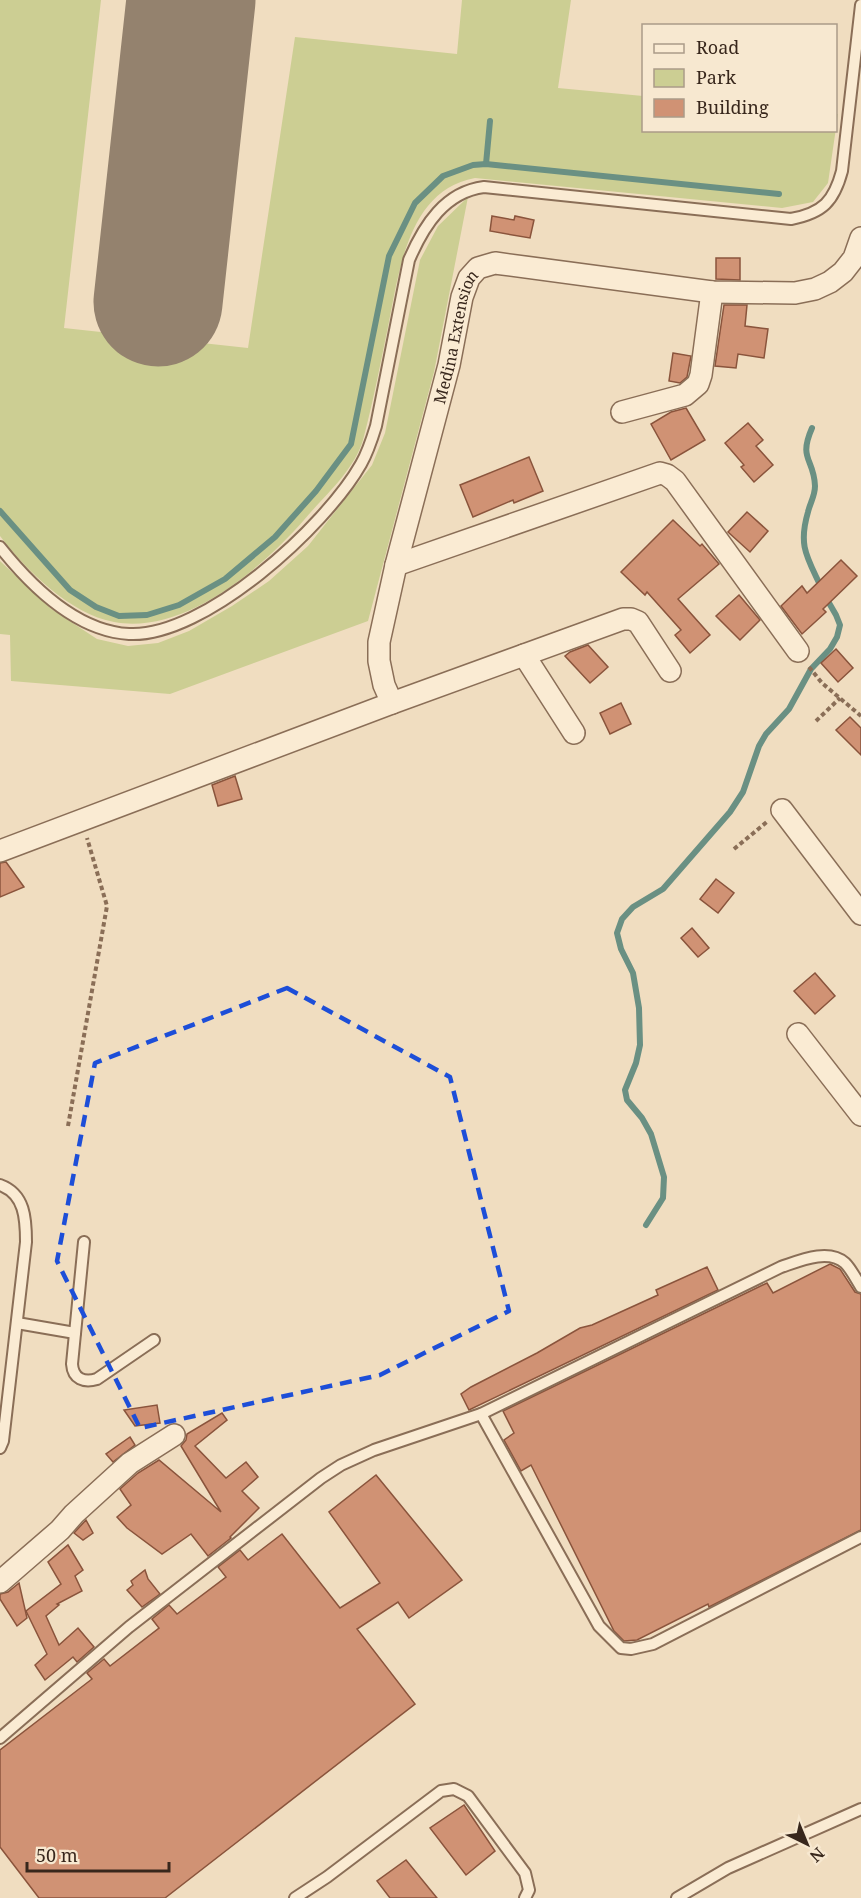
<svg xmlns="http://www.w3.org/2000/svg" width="861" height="1898" viewBox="0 0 861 1898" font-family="'Noto Serif',serif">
	<rect width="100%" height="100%" fill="#f0ddc0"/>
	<g fill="#ccce93">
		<path d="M0 0H101L64 328 248 348 295 37 457 54 462 0H571L558 88 643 96 644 130H836V114H838L828 183 813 202 782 208 475 178C408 190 399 272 388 327 380 365 373 403 363 440 354 471 324 496 304 520 261 569 184 635 114 622 70 614 26 570 0 536Z"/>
		<polygon points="468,197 434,372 368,621 170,694 11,681 10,635 0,634 0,561 50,608 97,639 128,646 158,643 189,631 232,606 269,581 308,546 372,465 385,433 420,260 438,226"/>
	</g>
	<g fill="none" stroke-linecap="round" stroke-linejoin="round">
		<g stroke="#6a9083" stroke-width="6">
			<polyline points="486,164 490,121"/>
			<path d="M812 428C798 460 814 458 815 486 815 496 810 503 808 512 798 546 807 557 821 587"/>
			<polyline points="0,511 70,590 96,607 119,616 147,615 179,605 225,579 275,537 316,491 351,444 389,256 415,203 443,176 473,165 486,164 779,194"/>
			<polyline points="646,1225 663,1198 664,1177 651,1134 642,1118 627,1100 625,1090 636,1063 640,1045 639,1008 633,973 621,949 617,933 622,919 633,907 663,889 730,812 743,792 759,746 766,734 789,709 811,669 830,649 837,637 840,625 836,615 825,596"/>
		</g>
		<polyline stroke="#94826e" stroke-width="129" points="158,302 191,0"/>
	</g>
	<g fill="#d09274" stroke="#8a543c" stroke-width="1.5">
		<polygon points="492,216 514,220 515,216 534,220 530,238 490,231"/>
		<polygon points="716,258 740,258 740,280 716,279"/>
		<polygon points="724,305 747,305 745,326 768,329 764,358 738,354 736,368 715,366"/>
		<polygon points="673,353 691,356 687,377 680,383 669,381"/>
		<polygon points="686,408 705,440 671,460 651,424 671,412"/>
		<polygon points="748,423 763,440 756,446 773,465 754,482 741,467 744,465 725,443"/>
		<polygon points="529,457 543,491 514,503 513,500 473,517 460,485"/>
		<polygon points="747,512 768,531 750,552 728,532"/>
		<polygon points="673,520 700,546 702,544 719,564 678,599 710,635 690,653 675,635 681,630 647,592 645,595 621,572"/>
		<polygon points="841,560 857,576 823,609 826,612 802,634 781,606 802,586 807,593"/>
		<polygon points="739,595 760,620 740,640 716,616"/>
		<polygon points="588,645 608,667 590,683 565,656 570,652"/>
		<polygon points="836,649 853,668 838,682 821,663"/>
		<polygon points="621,703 631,724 610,734 600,713"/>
		<polygon points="850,717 861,728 861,755 836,730"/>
		<polygon points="235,776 242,799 218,806 212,785"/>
		<polygon points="6,862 24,887 0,897 0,863"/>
		<polygon points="716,879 734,893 718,913 700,899"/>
		<polygon points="692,928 709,948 698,957 681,938"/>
		<polygon points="815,973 835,996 815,1014 794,991"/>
		<polygon points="830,1264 840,1269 855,1292 861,1294 861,1530 709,1607 708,1604 637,1640 624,1641 614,1631 531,1465 521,1471 504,1440 514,1433 503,1411 767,1283 773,1293"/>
		<polygon points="707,1267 718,1290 469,1410 461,1394 471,1387 537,1353 580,1328 592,1325 658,1295 656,1290"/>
		<polygon points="157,1405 160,1423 135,1426 124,1410"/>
		<polygon points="222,1413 227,1420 195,1446 226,1478 246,1462 258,1477 242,1491 259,1508 230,1537 231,1538 208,1556 191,1534 162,1554 127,1528 117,1517 131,1505 120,1489 138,1473 159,1460 221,1512 181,1446 186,1440 187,1434"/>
		<polygon points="130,1437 135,1445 113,1462 106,1454"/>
		<polygon points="376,1475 462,1580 409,1618 398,1602 357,1629 415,1704 165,1898 39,1898 0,1847 0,1750 92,1679 87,1673 104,1659 110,1666 159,1628 152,1619 169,1605 177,1614 226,1577 218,1567 240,1550 248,1560 282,1534 340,1608 380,1583 329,1512"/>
		<polygon points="86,1520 93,1533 83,1540 74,1533"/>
		<polygon points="68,1545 83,1570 75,1576 82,1591 57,1604 59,1605 46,1616 59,1645 78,1628 94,1647 77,1662 73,1657 45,1680 35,1665 47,1654 26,1611 61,1584 48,1562"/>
		<polygon points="145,1570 148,1579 160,1594 142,1607 127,1590 133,1585 131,1581"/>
		<polygon points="19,1583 27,1618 17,1626 0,1599 0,1594 8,1592"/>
		<polygon points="464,1805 495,1851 466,1875 430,1828"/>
		<polygon points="406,1860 437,1898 390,1898 377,1881"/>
	</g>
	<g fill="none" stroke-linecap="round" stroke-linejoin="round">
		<defs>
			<g id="service">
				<path d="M0 547C31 586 76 631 129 634 204 638 326 526 361 464 368 452 372 439 376 426L409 260C424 225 445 192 484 187L791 219C823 213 834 201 842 171L861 5"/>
				<path d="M0 1185C25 1194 26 1219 26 1242L3 1441 0 1448"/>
				<path d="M84 1242 72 1364C73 1379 84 1383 97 1379L154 1340"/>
				<polyline points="17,1323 75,1333"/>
				<polyline points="481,1414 599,1626 621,1648 631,1649 653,1644 861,1537"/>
				<path d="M0 1738 129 1627 321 1478 341 1465 374 1450 481 1414 781 1267C799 1261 828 1248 845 1263 851 1269 856 1279 861 1287"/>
				<polyline points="295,1898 327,1877 441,1791 454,1789 468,1796 525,1873 529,1890 525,1898"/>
				<polyline points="677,1898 728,1868 861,1809"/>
			</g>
			<g id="minor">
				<polyline points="622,412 685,395 698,384 701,375 712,292"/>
				<polyline points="396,565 660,473 667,475 675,481 798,651"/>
				<polyline points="524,655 574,733"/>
				<path id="s1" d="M392 703 384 685 379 661V642L396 565 449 365 462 297 469 278 478 268 495 263 712 292 795 293 815 289 830 282 843 272 854 258 861 238"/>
				<polyline points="782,810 861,914"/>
				<polyline points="0,851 392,703 623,619 631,619 638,622 670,671"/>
				<polyline points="798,1034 861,1115"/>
				<polyline points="0,1582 60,1530 74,1514 130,1463 174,1435"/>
			</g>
		</defs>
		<use href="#service" stroke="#8a6e57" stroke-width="14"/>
		<use href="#minor" stroke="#8a6e57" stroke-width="24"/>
		<g stroke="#8a6e57" stroke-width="4" stroke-dasharray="4.5 3" stroke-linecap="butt">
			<polyline points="809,667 822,683 861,716"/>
			<polyline points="816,721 840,698"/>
			<polyline points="734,849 768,821"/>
			<polyline points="68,1126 107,906 87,838"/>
		</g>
		<use href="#service" stroke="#faebd3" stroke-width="10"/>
		<use href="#minor" stroke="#faebd3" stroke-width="21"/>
	</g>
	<path fill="none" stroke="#1d4ed8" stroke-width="4.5" stroke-dasharray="12 8" stroke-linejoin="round" d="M287 988 450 1077 509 1311 380 1375 140 1428 57 1261 95 1063Z"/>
	<g text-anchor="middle" stroke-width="5" stroke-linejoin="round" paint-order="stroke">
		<g font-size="16" fill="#38271c" stroke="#f7e8d0">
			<text dy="6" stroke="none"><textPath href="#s1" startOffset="378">Medina Extension</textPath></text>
		</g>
	</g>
	<rect x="642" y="24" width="195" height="108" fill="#f7e8d0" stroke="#ab9b88" stroke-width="1.5"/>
	<rect x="654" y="44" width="30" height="9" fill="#faebd3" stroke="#ab9b88" stroke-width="1.5"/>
	<text x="696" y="54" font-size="18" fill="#38271c">Road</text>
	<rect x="654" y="69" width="30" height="18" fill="#ccce93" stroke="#ab9b88" stroke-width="1.5"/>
	<text x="696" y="84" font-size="18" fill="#38271c">Park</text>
	<rect x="654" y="99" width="30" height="18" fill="#d09274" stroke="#ab9b88" stroke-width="1.5"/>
	<text x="696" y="114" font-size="18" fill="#38271c">Building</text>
	<g transform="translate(807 1844) rotate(137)" stroke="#f7e8d0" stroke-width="4.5" paint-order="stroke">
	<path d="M0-4.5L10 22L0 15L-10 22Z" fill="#38271c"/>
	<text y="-9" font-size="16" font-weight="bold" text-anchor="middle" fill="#38271c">N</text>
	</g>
	<path d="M27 1862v9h142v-9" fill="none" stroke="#38271c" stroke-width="3"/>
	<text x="36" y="1862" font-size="18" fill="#38271c" stroke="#f7e8d0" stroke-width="4.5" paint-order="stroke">50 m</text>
</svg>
